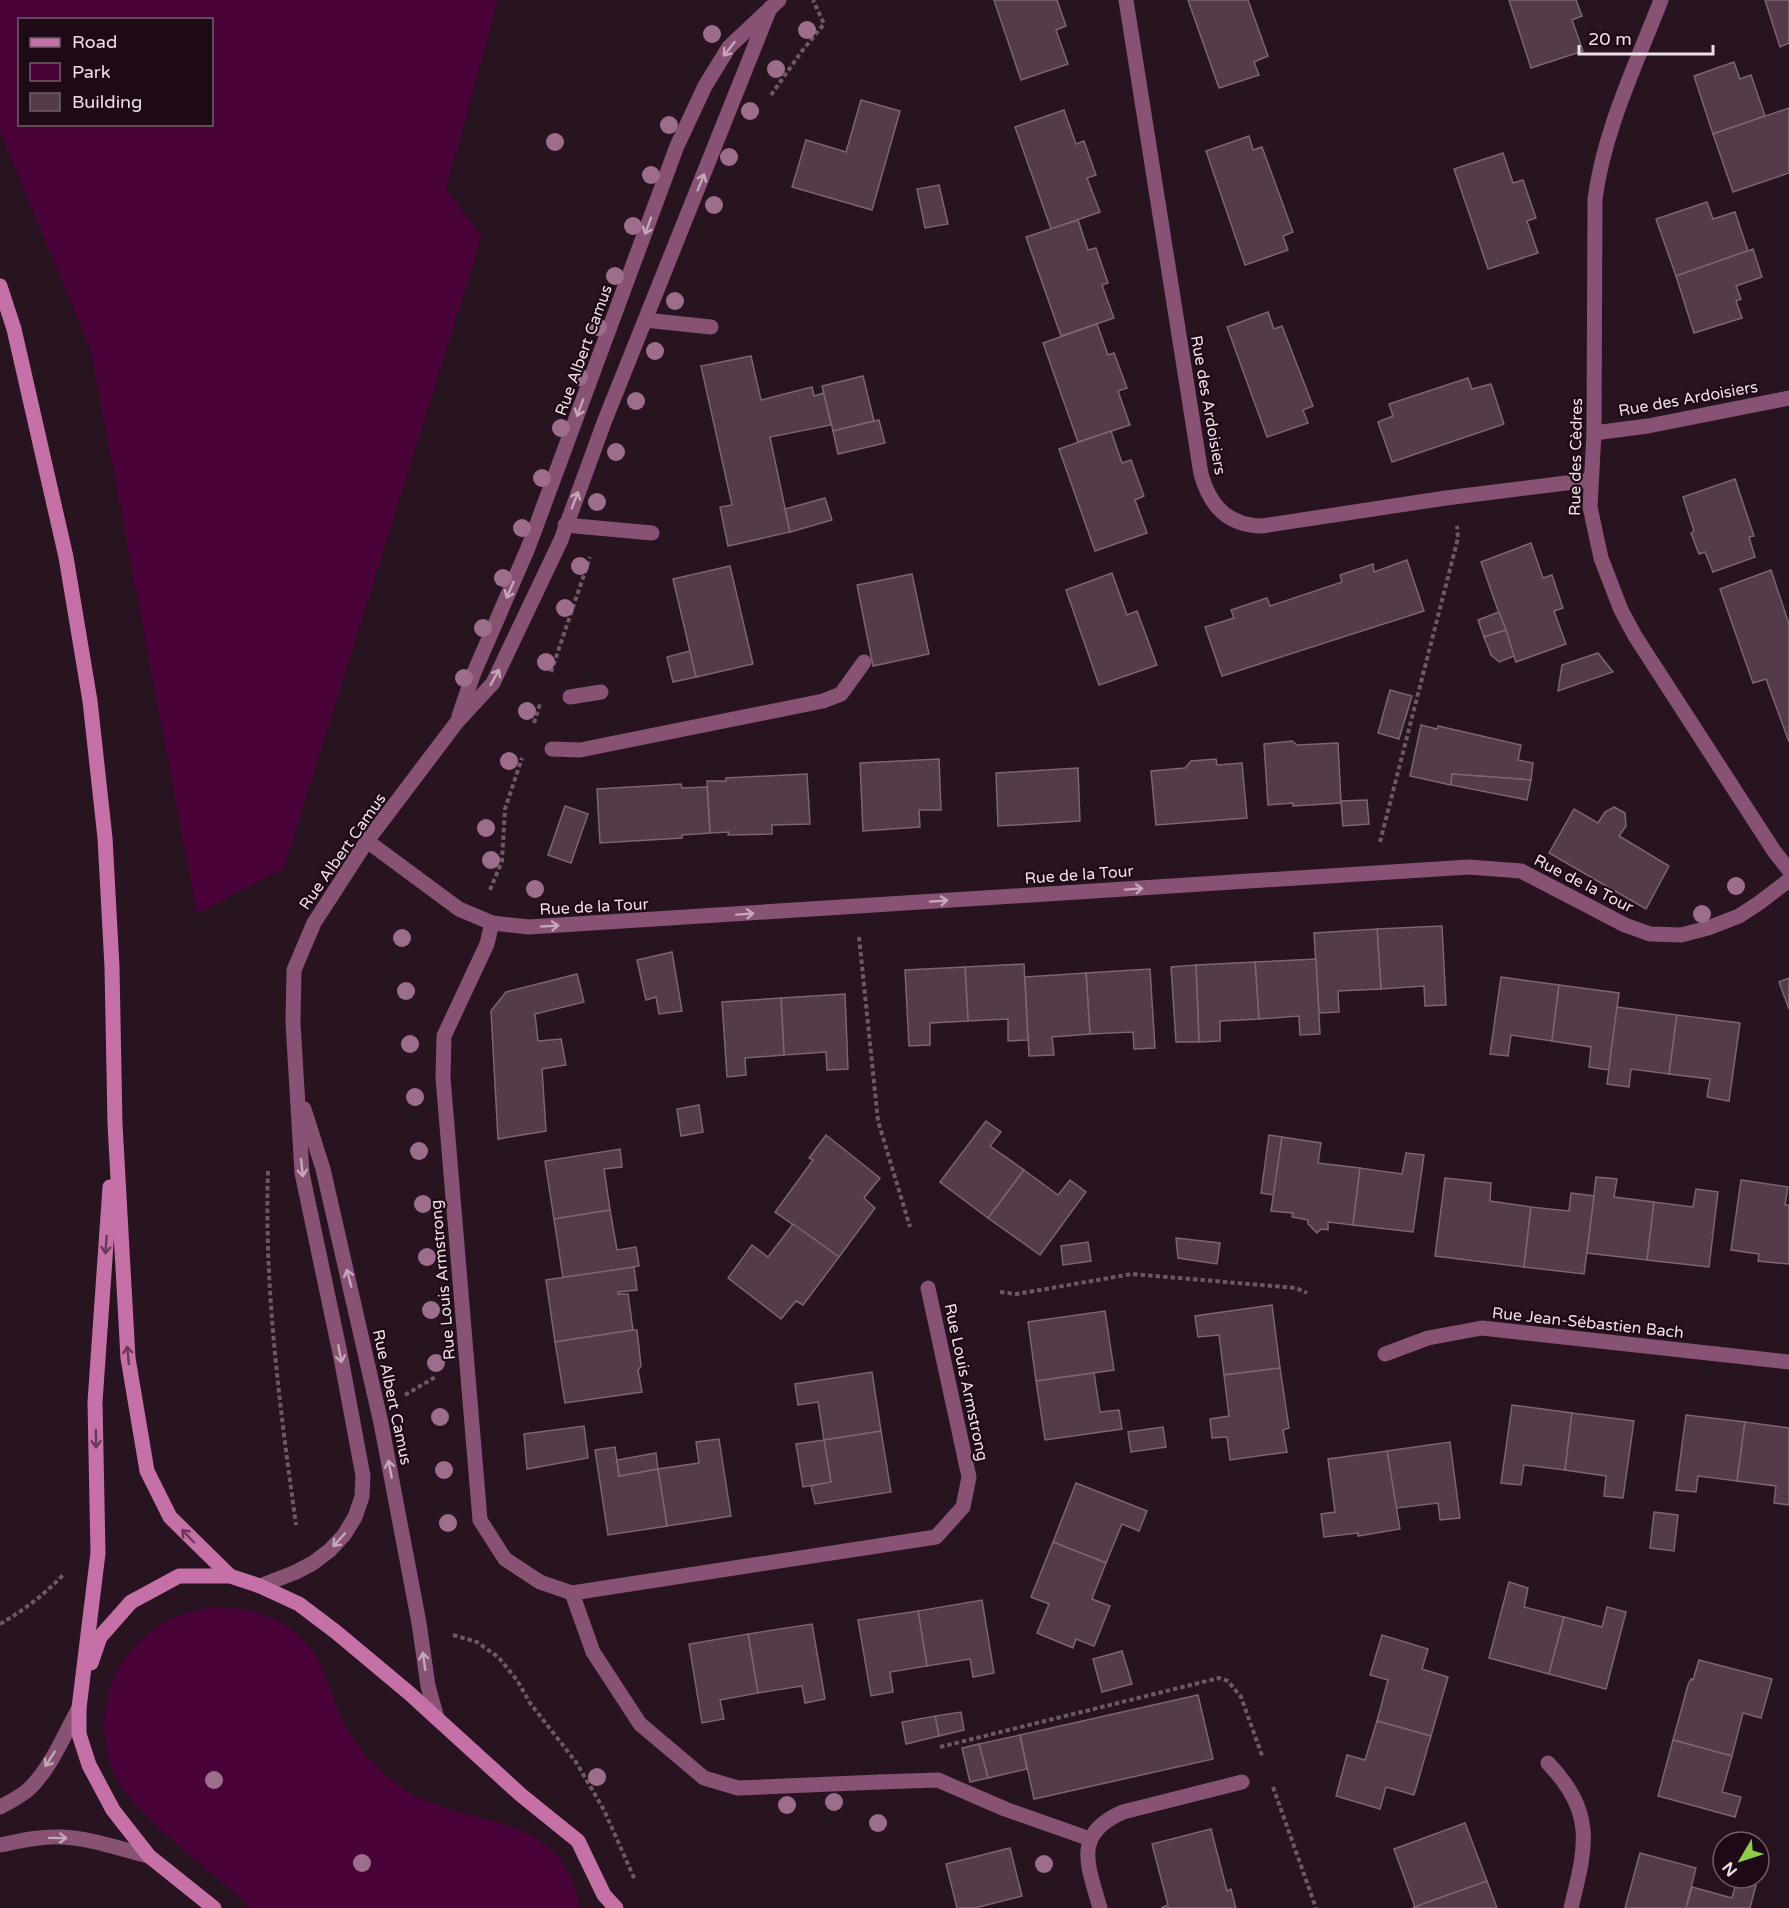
<svg xmlns="http://www.w3.org/2000/svg" width="1789" height="1908" viewBox="0 0 1789 1908" font-family="'Varela Round',sans-serif">
	<rect width="100%" height="100%" fill="#281320"/>
	<g fill="#4a0339" fill-rule="evenodd">
		<path d="M0 0H498L446 189 482 236 284 868 197 914 91 351 0 131ZM20 20H212V124H20Z"/>
		<path d="M212 1607C255 1607 297 1620 319 1661 329 1680 333 1702 343 1721 355 1745 374 1766 395 1783 461 1834 560 1801 580 1908H252C229 1888 206 1868 183 1849 141 1812 104 1784 104 1723 105 1702 110 1680 122 1663 145 1629 172 1614 212 1607Z"/>
	</g>
	<g fill="#533b4a" stroke="#7d6373" stroke-width="1.5">
		<polygon points="994,0 1057,0 1066,26 1056,30 1068,64 1021,80"/>
		<polygon points="1188,0 1248,0 1268,56 1254,62 1259,75 1219,88"/>
		<polygon points="1509,0 1576,0 1582,16 1572,20 1583,51 1531,68"/>
		<polygon points="1765,0 1789,0 1789,43 1780,47"/>
		<polygon points="1734,62 1740,79 1751,75 1765,116 1713,134 1694,76"/>
		<polygon points="861,100 900,111 872,210 792,187 806,140 846,152"/>
		<polygon points="1789,108 1789,173 1733,192 1713,134"/>
		<polygon points="1064,110 1076,144 1084,141 1096,175 1087,178 1100,212 1051,229 1015,127"/>
		<polygon points="1249,136 1253,150 1262,147 1293,232 1283,236 1288,250 1245,265 1206,151"/>
		<polygon points="1503,153 1513,183 1523,180 1536,218 1527,221 1538,253 1488,269 1454,169"/>
		<polygon points="939,185 948,224 925,228 917,189"/>
		<polygon points="1707,202 1713,219 1735,212 1748,251 1676,276 1656,219"/>
		<polygon points="1078,220 1088,250 1096,248 1108,283 1102,285 1114,318 1061,336 1026,237"/>
		<polygon points="1753,249 1762,277 1736,286 1741,299 1736,301 1742,318 1694,333 1676,276"/>
		<polygon points="1268,312 1274,329 1282,326 1313,406 1303,410 1308,423 1267,437 1227,327"/>
		<polygon points="1097,324 1108,355 1114,353 1127,388 1118,391 1130,425 1078,442 1043,343"/>
		<polygon points="751,356 761,400 812,387 814,396 824,393 831,425 770,437 790,532 728,546 720,507 732,505 701,366"/>
		<polygon points="863,376 874,421 833,431 822,386"/>
		<polygon points="1468,378 1472,389 1491,384 1504,424 1392,462 1378,422 1393,416 1389,404"/>
		<polygon points="879,420 885,443 838,454 833,431"/>
		<polygon points="1111,431 1122,463 1131,460 1144,496 1135,500 1147,533 1095,551 1059,449"/>
		<polygon points="1735,479 1754,536 1749,537 1755,557 1713,572 1705,552 1699,554 1691,533 1694,531 1683,497"/>
		<polygon points="825,498 832,520 790,532 785,509"/>
		<polygon points="1531,543 1543,578 1552,575 1563,608 1554,611 1566,644 1516,662 1481,562"/>
		<polygon points="1407,560 1424,611 1222,676 1205,627 1234,618 1231,610 1267,598 1270,606 1342,582 1340,575 1373,564 1374,572"/>
		<polygon points="730,566 753,664 696,677 673,579"/>
		<polygon points="1771,570 1789,624 1789,742 1766,679 1753,683 1720,589"/>
		<polygon points="1112,573 1127,615 1137,611 1157,665 1099,685 1066,590"/>
		<polygon points="912,574 929,654 873,666 857,585"/>
		<polygon points="1499,612 1506,630 1484,637 1478,620"/>
		<polygon points="1506,630 1514,656 1499,662 1491,655 1484,637"/>
		<polygon points="690,651 696,677 673,682 667,657"/>
		<polygon points="1598,653 1613,672 1558,691 1562,665"/>
		<polygon points="1390,690 1412,696 1399,739 1378,733"/>
		<polygon points="1421,725 1437,729 1438,726 1521,745 1518,760 1533,763 1531,780 1452,774 1451,785 1410,776"/>
		<polygon points="1292,741 1297,745 1338,743 1341,803 1293,806 1293,803 1268,805 1264,744"/>
		<polygon points="939,759 941,810 919,810 920,827 863,831 860,763"/>
		<polygon points="1216,759 1217,765 1242,763 1247,818 1156,825 1151,771 1185,768 1191,761"/>
		<polygon points="1078,768 1080,821 998,826 996,773"/>
		<polygon points="807,774 810,824 772,825 772,834 728,835 729,832 710,833 707,781 726,781 726,778"/>
		<polygon points="1452,774 1531,780 1527,800 1451,785"/>
		<polygon points="681,784 682,788 707,787 710,833 682,835 682,838 600,843 597,789"/>
		<polygon points="1367,800 1369,824 1343,826 1341,801"/>
		<polygon points="565,806 588,814 571,863 548,855"/>
		<polygon points="1614,807 1625,813 1626,826 1619,836 1669,866 1646,909 1549,853 1574,809 1598,823 1605,812"/>
		<polygon points="1442,926 1446,1005 1425,1006 1424,986 1381,989 1377,929"/>
		<polygon points="1377,929 1381,989 1338,991 1339,1012 1319,1013 1314,933"/>
		<polygon points="672,952 682,1011 659,1014 656,997 646,1000 637,960"/>
		<polygon points="1316,959 1320,1034 1300,1035 1299,1016 1259,1019 1255,962"/>
		<polygon points="1255,962 1259,1019 1220,1021 1220,1041 1199,1042 1196,965"/>
		<polygon points="1024,964 1028,1040 1008,1041 1008,1019 968,1021 965,967"/>
		<polygon points="1196,965 1199,1042 1176,1042 1171,967"/>
		<polygon points="965,967 968,1021 930,1023 930,1045 909,1046 905,970"/>
		<polygon points="1150,969 1155,1048 1134,1049 1133,1032 1090,1034 1086,973"/>
		<polygon points="1086,973 1090,1034 1052,1037 1054,1055 1029,1056 1025,977"/>
		<polygon points="577,974 584,1002 535,1014 538,1041 561,1039 566,1065 542,1069 546,1131 498,1139 491,1011 506,992"/>
		<polygon points="1501,977 1559,985 1552,1041 1511,1035 1508,1056 1490,1054"/>
		<polygon points="1789,978 1789,1009 1779,982"/>
		<polygon points="1559,985 1619,993 1609,1070 1589,1067 1591,1047 1552,1041"/>
		<polygon points="845,994 848,1069 827,1070 826,1052 784,1055 781,998"/>
		<polygon points="781,998 784,1055 745,1058 746,1075 727,1077 722,1002"/>
		<polygon points="1617,1007 1677,1015 1669,1074 1631,1069 1629,1087 1607,1084"/>
		<polygon points="1677,1015 1740,1023 1729,1101 1707,1097 1710,1079 1669,1074"/>
		<polygon points="699,1105 703,1132 681,1136 677,1109"/>
		<polygon points="986,1121 1001,1132 990,1146 1024,1170 988,1218 940,1182"/>
		<polygon points="826,1135 880,1178 864,1198 875,1208 839,1257 775,1212 813,1160 809,1158"/>
		<polygon points="1269,1135 1282,1137 1274,1195 1261,1193"/>
		<polygon points="1282,1137 1321,1143 1318,1163 1360,1168 1353,1225 1328,1222 1328,1230 1321,1229 1317,1233 1308,1224 1308,1220 1292,1217 1293,1213 1271,1211"/>
		<polygon points="620,1149 622,1167 604,1169 610,1210 554,1219 545,1161"/>
		<polygon points="1406,1153 1424,1155 1413,1232 1353,1225 1360,1168 1402,1174"/>
		<polygon points="1024,1170 1058,1195 1070,1180 1086,1192 1040,1255 988,1218"/>
		<polygon points="1596,1177 1617,1179 1614,1197 1654,1202 1647,1260 1587,1253"/>
		<polygon points="1445,1178 1491,1183 1490,1201 1531,1207 1524,1267 1435,1256"/>
		<polygon points="1741,1180 1788,1187 1785,1205 1789,1205 1789,1264 1758,1261 1759,1254 1731,1250"/>
		<polygon points="1696,1189 1718,1192 1709,1267 1647,1260 1654,1202 1693,1207"/>
		<polygon points="1571,1193 1594,1196 1584,1274 1524,1267 1531,1207 1569,1211"/>
		<polygon points="610,1210 617,1250 636,1247 639,1266 563,1278 554,1219"/>
		<polygon points="793,1224 839,1257 803,1305 796,1301 781,1319 728,1278 752,1245 768,1257"/>
		<polygon points="1176,1238 1220,1243 1217,1264 1178,1258"/>
		<polygon points="1088,1242 1091,1261 1063,1265 1061,1246"/>
		<polygon points="634,1267 637,1290 618,1292 618,1294 628,1294 633,1330 555,1342 546,1280"/>
		<polygon points="1272,1305 1280,1368 1224,1375 1219,1335 1198,1337 1195,1316"/>
		<polygon points="1105,1311 1114,1370 1036,1381 1028,1322"/>
		<polygon points="633,1330 637,1330 641,1366 638,1370 642,1392 565,1403 555,1342"/>
		<polygon points="1280,1368 1289,1428 1283,1430 1287,1452 1230,1460 1227,1437 1212,1438 1210,1419 1229,1416 1224,1375"/>
		<polygon points="872,1372 881,1431 824,1440 818,1402 798,1405 795,1384"/>
		<polygon points="1094,1373 1100,1412 1119,1410 1122,1429 1045,1440 1036,1381"/>
		<polygon points="1512,1405 1572,1413 1565,1470 1524,1465 1521,1485 1501,1483"/>
		<polygon points="1572,1413 1634,1421 1623,1498 1604,1496 1606,1476 1565,1470"/>
		<polygon points="1686,1415 1745,1422 1737,1481 1698,1476 1696,1492 1676,1490"/>
		<polygon points="1745,1422 1789,1428 1789,1505 1774,1503 1776,1486 1737,1481"/>
		<polygon points="584,1426 588,1458 527,1469 524,1434"/>
		<polygon points="1163,1427 1166,1447 1131,1452 1128,1432"/>
		<polygon points="881,1431 891,1492 815,1504 811,1486 831,1482 824,1440"/>
		<polygon points="719,1439 731,1516 667,1526 658,1469 699,1463 696,1442"/>
		<polygon points="824,1440 831,1482 803,1487 796,1444"/>
		<polygon points="1450,1442 1460,1518 1440,1520 1438,1503 1396,1508 1387,1451"/>
		<polygon points="615,1447 619,1476 658,1469 667,1526 608,1535 595,1450"/>
		<polygon points="1387,1451 1400,1529 1358,1536 1358,1533 1324,1537 1321,1514 1335,1512 1328,1459"/>
		<polygon points="656,1453 658,1469 619,1476 617,1460"/>
		<polygon points="1076,1483 1147,1511 1139,1531 1122,1524 1106,1563 1053,1542"/>
		<polygon points="1654,1512 1678,1515 1674,1551 1650,1548"/>
		<polygon points="1053,1542 1106,1563 1092,1599 1110,1606 1094,1646 1076,1639 1073,1648 1037,1633 1049,1604 1031,1597"/>
		<polygon points="1509,1582 1528,1588 1524,1607 1564,1617 1549,1674 1489,1658"/>
		<polygon points="982,1600 994,1673 973,1677 970,1659 927,1666 918,1611"/>
		<polygon points="1607,1607 1626,1612 1606,1689 1549,1674 1564,1617 1602,1627"/>
		<polygon points="918,1611 927,1666 890,1672 893,1692 871,1696 858,1620"/>
		<polygon points="812,1624 825,1699 805,1703 802,1686 758,1693 748,1634"/>
		<polygon points="748,1634 758,1693 720,1700 724,1719 702,1723 689,1644"/>
		<polygon points="1382,1635 1428,1649 1422,1669 1448,1677 1431,1736 1377,1721 1388,1680 1370,1675"/>
		<polygon points="1122,1651 1132,1684 1102,1692 1093,1659"/>
		<polygon points="1699,1660 1772,1679 1761,1718 1743,1713 1732,1756 1673,1740 1688,1685 1691,1679 1693,1680"/>
		<polygon points="1198,1695 1213,1759 1034,1799 1020,1735"/>
		<polygon points="961,1712 964,1730 939,1736 935,1716"/>
		<polygon points="935,1716 939,1736 906,1744 902,1722"/>
		<polygon points="1377,1721 1431,1736 1414,1795 1386,1787 1380,1809 1336,1796 1347,1755 1365,1760"/>
		<polygon points="1020,1735 1027,1769 988,1778 979,1744"/>
		<polygon points="1673,1740 1732,1756 1722,1792 1741,1797 1735,1817 1658,1796"/>
		<polygon points="979,1744 988,1778 970,1782 962,1748"/>
		<polygon points="1465,1823 1487,1881 1415,1907 1394,1849"/>
		<polygon points="1211,1829 1227,1891 1231,1889 1236,1908 1161,1908 1168,1905 1152,1844"/>
		<polygon points="1010,1848 1022,1896 975,1908 957,1908 946,1864"/>
		<polygon points="1640,1853 1696,1868 1686,1908 1625,1908"/>
		<polygon points="1737,1879 1756,1885 1750,1908 1686,1908 1692,1887 1732,1898"/>
		<polygon points="1487,1881 1497,1908 1412,1908 1431,1901"/>
	</g>
	<g fill="none" stroke-linecap="round" stroke-linejoin="round">
		<g stroke="#6c5964" stroke-width="4" stroke-dasharray="4.5 3" stroke-linecap="butt">
			<polyline points="771,95 802,51 824,24 813,0"/>
			<polyline points="551,672 590,557"/>
			<polyline points="534,723 540,704"/>
			<polyline points="1380,842 1458,538 1457,526"/>
			<polyline points="490,890 502,861 505,809 522,758"/>
			<polyline points="859,937 878,1121 910,1227"/>
			<path d="M268 1171C264 1289 280 1408 296 1525"/>
			<polyline points="1000,1292 1017,1294 1132,1274 1296,1288 1307,1293"/>
			<polyline points="405,1395 437,1376"/>
			<path d="M0 1624C24 1610 44 1595 63 1575"/>
			<polyline points="453,1635 477,1642 498,1657 517,1680 530,1703 576,1762 604,1810 635,1880"/>
			<polyline points="940,1747 1219,1678 1228,1681 1241,1697 1263,1758"/>
			<polyline points="1273,1787 1316,1908"/>
		</g>
		<g stroke="#875274" stroke-width="15">
			<polyline points="645,320 711,327"/>
			<polyline points="565,525 652,533"/>
			<polyline points="570,697 601,692"/>
			<polyline points="552,749 580,750 823,701 841,694 864,662"/>
			<polyline points="879,1782 938,1780 1005,1809 1090,1839"/>
			<path d="M1100 1908C1088 1865 1072 1834 1123 1812L1242 1782"/>
		</g>
		<g stroke="#875274" stroke-width="15">
			<path d="M1126 0 1201 474C1210 506 1227 525 1262 526L1446 498 1590 480"/>
			<path d="M1661 0C1636 65 1604 130 1595 199L1594 433 1590 507 1601 558 1621 610 1635 636 1774 851 1789 870"/>
			<polyline points="1594,433 1648,426 1789,398"/>
			<polyline points="459,716 473,675 528,548 677,146 705,86 729,47 779,0"/>
			<polyline points="367,841 459,909 492,923 529,927 1469,867 1521,871 1625,925 1650,934 1681,935 1708,928 1739,916 1759,903 1789,880"/>
			<polyline points="492,923 487,944 444,1036 443,1078 480,1520 505,1559 540,1582 572,1593 936,1537 963,1507 969,1477 928,1288"/>
			<polyline points="304,1109 323,1169 381,1423 419,1623 428,1686 437,1718"/>
			<polyline points="1385,1354 1428,1338 1482,1328 1789,1362"/>
			<polyline points="260,1586 296,1572 313,1563 330,1550 344,1535 355,1517 362,1497 363,1476 341,1358 302,1173 293,1023 294,970 314,923 367,841 457,722 493,683 561,540 605,420 770,8"/>
			<polyline points="572,1593 593,1652 640,1724 704,1778 738,1788 879,1782"/>
			<path d="M1548 1763C1596 1814 1586 1846 1571 1908"/>
			<path d="M0 1807C10 1802 20 1797 29 1789 51 1768 64 1735 79 1708"/>
			<path d="M0 1845C20 1841 40 1836 61 1837 91 1838 120 1849 149 1856"/>
		</g>
		<g stroke="#c670a8" stroke-width="15">
			<polyline points="0,286 14,329 66,557 90,701 105,838 112,967 115,1124 128,1358 147,1471 170,1517 230,1576"/>
			<polyline points="110,1187 95,1402 98,1553 79,1708 79,1734 89,1765 113,1810 149,1856 214,1908"/>
			<polyline points="91,1663 100,1637 131,1602 179,1576 230,1576 260,1586 299,1604 336,1632 409,1693 521,1795 578,1841 604,1895 616,1908"/>
		</g>
	</g>
	<g fill="#9d6e8b">
		<circle cx="807" cy="30" r="9"/>
		<circle cx="712" cy="34" r="9"/>
		<circle cx="776" cy="69" r="9"/>
		<circle cx="750" cy="111" r="9"/>
		<circle cx="669" cy="125" r="9"/>
		<circle cx="555" cy="142" r="9"/>
		<circle cx="729" cy="157" r="9"/>
		<circle cx="651" cy="175" r="9"/>
		<circle cx="714" cy="205" r="9"/>
		<circle cx="633" cy="226" r="9"/>
		<circle cx="615" cy="276" r="9"/>
		<circle cx="675" cy="301" r="9"/>
		<circle cx="598" cy="327" r="9"/>
		<circle cx="655" cy="351" r="9"/>
		<circle cx="579" cy="377" r="9"/>
		<circle cx="636" cy="401" r="9"/>
		<circle cx="561" cy="428" r="9"/>
		<circle cx="616" cy="452" r="9"/>
		<circle cx="542" cy="478" r="9"/>
		<circle cx="597" cy="502" r="9"/>
		<circle cx="522" cy="528" r="9"/>
		<circle cx="580" cy="566" r="9"/>
		<circle cx="503" cy="578" r="9"/>
		<circle cx="565" cy="608" r="9"/>
		<circle cx="483" cy="628" r="9"/>
		<circle cx="546" cy="662" r="9"/>
		<circle cx="464" cy="678" r="9"/>
		<circle cx="527" cy="711" r="9"/>
		<circle cx="509" cy="761" r="9"/>
		<circle cx="486" cy="828" r="9"/>
		<circle cx="491" cy="860" r="9"/>
		<circle cx="1736" cy="886" r="9"/>
		<circle cx="535" cy="889" r="9"/>
		<circle cx="1702" cy="914" r="9"/>
		<circle cx="402" cy="938" r="9"/>
		<circle cx="406" cy="991" r="9"/>
		<circle cx="410" cy="1044" r="9"/>
		<circle cx="415" cy="1097" r="9"/>
		<circle cx="419" cy="1151" r="9"/>
		<circle cx="423" cy="1204" r="9"/>
		<circle cx="427" cy="1257" r="9"/>
		<circle cx="431" cy="1310" r="9"/>
		<circle cx="436" cy="1363" r="9"/>
		<circle cx="440" cy="1417" r="9"/>
		<circle cx="444" cy="1470" r="9"/>
		<circle cx="448" cy="1523" r="9"/>
		<circle cx="597" cy="1777" r="9"/>
		<circle cx="214" cy="1780" r="9"/>
		<circle cx="834" cy="1802" r="9"/>
		<circle cx="787" cy="1805" r="9"/>
		<circle cx="878" cy="1823" r="9"/>
		<circle cx="362" cy="1863" r="9"/>
		<circle cx="1044" cy="1864" r="9"/>
	</g>
	<defs><path id="oneway-shaft" d="M-6 0H5M1.5-3L5.5 0L1.5 3" fill="none" stroke-width="1.6" stroke-linecap="round" stroke-linejoin="round" transform="scale(1.5)"/></defs>
	<g stroke="#c5a7ba">
		<use href="#oneway-shaft" transform="translate(729 49) rotate(128)"/>
		<use href="#oneway-shaft" transform="translate(701 182) rotate(-68)"/>
		<use href="#oneway-shaft" transform="translate(648 226) rotate(110)"/>
		<use href="#oneway-shaft" transform="translate(580 408) rotate(110)"/>
		<use href="#oneway-shaft" transform="translate(575 500) rotate(-69)"/>
		<use href="#oneway-shaft" transform="translate(510 590) rotate(114)"/>
		<use href="#oneway-shaft" transform="translate(495 677) rotate(-61)"/>
		<use href="#oneway-shaft" transform="translate(1134 889) rotate(-4)"/>
		<use href="#oneway-shaft" transform="translate(939 901) rotate(-4)"/>
		<use href="#oneway-shaft" transform="translate(745 914) rotate(-4)"/>
		<use href="#oneway-shaft" transform="translate(550 926) rotate(-3)"/>
		<use href="#oneway-shaft" transform="translate(302 1168) rotate(84)"/>
		<use href="#oneway-shaft" transform="translate(349 1278) rotate(-105)"/>
		<use href="#oneway-shaft" transform="translate(340 1354) rotate(79)"/>
		<use href="#oneway-shaft" transform="translate(390 1469) rotate(-101)"/>
		<use href="#oneway-shaft" transform="translate(339 1540) rotate(132)"/>
		<use href="#oneway-shaft" transform="translate(424 1661) rotate(-98)"/>
		<use href="#oneway-shaft" transform="translate(50 1759) rotate(123)"/>
		<use href="#oneway-shaft" transform="translate(58 1838) rotate(1)"/>
	</g>
	<g stroke="#6a3858">
		<use href="#oneway-shaft" transform="translate(106 1245) rotate(94)"/>
		<use href="#oneway-shaft" transform="translate(128 1355) rotate(-96)"/>
		<use href="#oneway-shaft" transform="translate(96 1439) rotate(89)"/>
		<use href="#oneway-shaft" transform="translate(188 1536) rotate(-134)"/>
	</g>
	<g text-anchor="middle" stroke-width="4.5" stroke-linejoin="round" paint-order="stroke">
		<g font-size="16" fill="#eedfe8" stroke="#1e0a17">
			<text transform="translate(583 350) rotate(-70)" y="6">Rue Albert Camus</text>
			<text transform="translate(1688 398) rotate(-10)" y="6">Rue des Ardoisiers</text>
			<text transform="translate(1209 405) rotate(80)" y="6">Rue des Ardoisiers</text>
			<text transform="translate(1575 457) rotate(-89)" y="6">Rue des Cèdres</text>
			<text transform="translate(342 851) rotate(-55)" y="6">Rue Albert Camus</text>
			<text transform="translate(1079 874) rotate(-4)" y="6">Rue de la Tour</text>
			<text transform="translate(1584 883) rotate(27)" y="6">Rue de la Tour</text>
			<text transform="translate(594 906) rotate(-3)" y="6">Rue de la Tour</text>
			<text transform="translate(442 1280) rotate(-95)" y="6">Rue Louis Armstrong</text>
			<text transform="translate(1588 1322) rotate(6)" y="6">Rue Jean-Sébastien Bach</text>
			<text transform="translate(967 1382) rotate(78)" y="6">Rue Louis Armstrong</text>
			<text transform="translate(393 1397) rotate(78)" y="6">Rue Albert Camus</text>
		</g>
	</g>
	<rect x="18" y="18" width="195" height="108" fill="#1e0a17" stroke="#715f6b" stroke-width="1.5"/>
	<rect x="30" y="38" width="30" height="9" fill="#c670a8" stroke="#715f6b" stroke-width="1.5"/>
	<text x="72" y="48" font-size="18" fill="#eedfe8">Road</text>
	<rect x="30" y="63" width="30" height="18" fill="#4a0339" stroke="#715f6b" stroke-width="1.5"/>
	<text x="72" y="78" font-size="18" fill="#eedfe8">Park</text>
	<rect x="30" y="93" width="30" height="18" fill="#533b4a" stroke="#715f6b" stroke-width="1.5"/>
	<text x="72" y="108" font-size="18" fill="#eedfe8">Building</text>
	<g transform="translate(1741 1860) rotate(231)"><circle r="28" fill="#1e0a17" stroke="#715f6b" stroke-width="1.5"/>
	<path d="M0-4.5L10 22L0 15L-10 22Z" fill="#8cce45"/>
	<text y="-9" font-size="16" font-weight="bold" text-anchor="middle" fill="#eedfe8">N</text>
	</g>
	<path d="M1579 45v9h134v-9" fill="none" stroke="#eedfe8" stroke-width="3"/>
	<text x="1588" y="45" font-size="18" fill="#eedfe8" stroke="#1e0a17" stroke-width="4.5" paint-order="stroke">20 m</text>
</svg>
